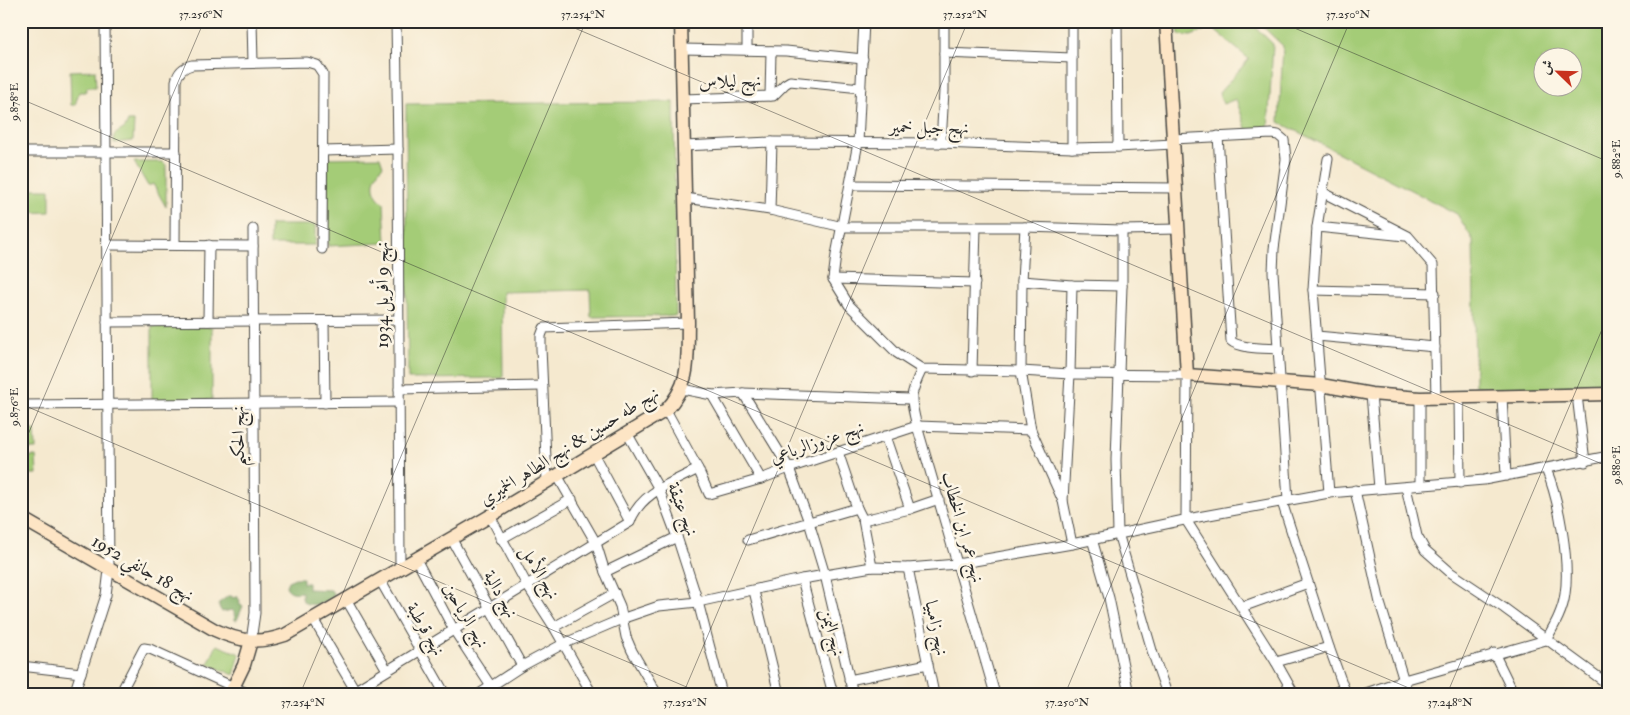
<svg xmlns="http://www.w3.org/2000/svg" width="1630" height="715" viewBox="0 0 1630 715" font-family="'IM FELL Double Pica',Amiri,serif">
	<rect width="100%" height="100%" fill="#fcf5e5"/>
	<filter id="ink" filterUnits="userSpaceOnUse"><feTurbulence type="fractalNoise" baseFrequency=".02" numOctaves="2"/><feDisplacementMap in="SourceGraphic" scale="10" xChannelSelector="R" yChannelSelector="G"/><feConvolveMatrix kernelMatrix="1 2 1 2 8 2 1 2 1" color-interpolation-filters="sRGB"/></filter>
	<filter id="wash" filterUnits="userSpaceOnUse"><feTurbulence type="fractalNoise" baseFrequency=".0096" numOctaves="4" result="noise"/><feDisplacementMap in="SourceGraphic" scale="20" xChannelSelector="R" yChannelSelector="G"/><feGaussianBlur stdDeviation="1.12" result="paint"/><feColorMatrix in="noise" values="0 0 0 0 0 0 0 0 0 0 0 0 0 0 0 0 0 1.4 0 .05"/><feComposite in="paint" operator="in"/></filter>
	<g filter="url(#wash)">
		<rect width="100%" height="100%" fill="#f5e9cf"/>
		<g fill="#a4cc77" stroke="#687c51" fill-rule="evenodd">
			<polygon points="1193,21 1249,21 1273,44 1268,130 1247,131 1236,99 1223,104 1219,93 1249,59 1212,28 1191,36 1179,35 1178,24"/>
			<path d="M1257 21H1609V386L1506 390 1475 386 1473 240 1457 214 1279 122 1283 46ZM1542 58H1572V88H1542Z"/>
			<polygon points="95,70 96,87 87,87 86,92 79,92 75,105 71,105 70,71"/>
			<path d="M674 102 676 316 591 317 590 290 502 292 503 378 408 379 407 287C402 279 403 259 407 251L406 104Z"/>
			<polygon points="128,121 134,121 133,141 114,143 114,135 125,128"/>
			<path d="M380 157 383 166C371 177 370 193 384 203L386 243 328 246 327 158Z"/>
			<polygon points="134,162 163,162 166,165 166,207 153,184 148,186"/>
			<polygon points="21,189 50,189 50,212 21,213"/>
			<rect x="270" y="225" width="45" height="20"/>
			<polygon points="152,326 212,327 212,400 152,400"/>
			<polygon points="35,430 36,449 21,449 21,431"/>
			<polygon points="36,456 37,474 21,474 21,457"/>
			<polygon points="217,645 240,654 234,675 208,664"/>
		</g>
		<g fill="#83b068" stroke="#576e4a">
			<path d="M295 578H303V583H308V589L331 590 334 595C331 602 308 609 303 601 302 599 302 595 302 592 295 593 289 593 286 586L288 581Z"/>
			<polygon points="228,596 231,596 234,598 237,596 240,601 239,604 243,606 237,620 235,620 234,612 232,610 222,612 219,607 219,603"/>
		</g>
	</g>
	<g filter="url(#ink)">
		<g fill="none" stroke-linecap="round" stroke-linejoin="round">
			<defs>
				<g id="street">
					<polyline points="252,21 253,63"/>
					<polyline points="396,21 398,149 400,568"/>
					<polyline points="747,21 747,50"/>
					<polyline points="864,21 858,143 836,255 833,279 849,305 897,353 922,369 1021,371 1070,374 1187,375 1186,520 1276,662 1294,694"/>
					<polyline points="1072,21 1072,148"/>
					<polyline points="1117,21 1118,147"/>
					<polyline points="682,49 786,51 863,59"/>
					<polyline points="944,53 1072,58"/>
					<polyline points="770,96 771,51"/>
					<polyline points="683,99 773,96 785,84 790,81 861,88"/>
					<path d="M1218 136 1231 341C1240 349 1267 348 1279 349"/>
					<polyline points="1173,139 1272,134 1278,135 1284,140 1286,159 1274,249 1273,272 1288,500"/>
					<polyline points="941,143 944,91 944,21"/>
					<polyline points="684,146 772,142 941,143 1072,148 1118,147 1173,144"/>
					<polyline points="323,151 398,149"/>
					<polyline points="21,152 176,152"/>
					<polyline points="1328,159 1317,227 1313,290 1329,493"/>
					<polyline points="851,185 1176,188"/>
					<polyline points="1322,192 1408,236 1433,265 1436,399"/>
					<polyline points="685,198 770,210 843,227 1025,227 1122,230 1179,229"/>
					<polyline points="770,210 772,142"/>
					<polyline points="1025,227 1022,281 1021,371 1031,430 1063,501"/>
					<polyline points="1317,227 1405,236"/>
					<polyline points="1122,230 1122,286 1116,460 1118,533 1153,654 1167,694"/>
					<polyline points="107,245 253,246"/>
					<path d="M175 245 176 81C178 72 183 67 192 65L307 62 317 65 323 74 322 249"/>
					<polyline points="833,279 975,283"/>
					<polyline points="1022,281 1072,285 1122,286"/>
					<polyline points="1313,290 1435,293"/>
					<polyline points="208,321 209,245"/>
					<polyline points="324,321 325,403"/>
					<polyline points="107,322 398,320"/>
					<polyline points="1317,336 1435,347"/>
					<path d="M922 369C909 396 910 398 917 426L995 694"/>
					<polyline points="972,371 976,227"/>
					<polyline points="399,389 543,386"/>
					<polyline points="682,389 712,395 743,393 910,399"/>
					<polyline points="743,393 789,468 809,522 825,575 853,694"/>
					<polyline points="1371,394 1379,488"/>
					<polyline points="712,395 761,479"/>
					<polyline points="1577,395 1585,462"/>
					<polyline points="1502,396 1506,476"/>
					<polyline points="1420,398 1420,485"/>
					<polyline points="1459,398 1460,483"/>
					<polyline points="21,405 399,402"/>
					<polyline points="666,410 698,469 709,494 761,479 789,468 917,426 1031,430"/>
					<polyline points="627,433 659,489 677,537 698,602 722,694"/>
					<polyline points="885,436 910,509"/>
					<polyline points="838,452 857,508 863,520 872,567"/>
					<polyline points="593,453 630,522"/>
					<polyline points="557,475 596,543 605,572 620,606 626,637 632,651 657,694"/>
					<polyline points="547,481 541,348 541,336 544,328 688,323"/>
					<polyline points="1406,487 1417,536 1425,550 1450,572 1504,608 1609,685"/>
					<polyline points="1355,490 1380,603 1408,694"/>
					<polyline points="1282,502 1329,647 1346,694"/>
					<polyline points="490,516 527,585 554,627 592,694"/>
					<polyline points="863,520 910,509 939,499"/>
					<polyline points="451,538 522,666"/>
					<polyline points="501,539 572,499"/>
					<polyline points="1092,539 1109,598 1129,694"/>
					<polyline points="748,540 857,508"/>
					<polyline points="1072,544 1063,501 1070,374 1072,285"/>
					<polyline points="416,559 454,630 496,694"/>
					<polyline points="908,568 934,694"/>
					<polyline points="605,572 677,537"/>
					<polyline points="802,579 833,694"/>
					<polyline points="380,580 445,694"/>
					<polyline points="754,591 779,694"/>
					<polyline points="346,599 387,670"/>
					<polyline points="1242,607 1308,583"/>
					<polyline points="313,619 355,690"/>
					<polyline points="554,627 615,593"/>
					<polyline points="251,641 255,613 253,229"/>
					<polyline points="1494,653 1514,694"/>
					<polyline points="1276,662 1329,647"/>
					<polyline points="21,666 81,673"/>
					<polyline points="849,680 928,664"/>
					<polyline points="74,694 106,595 109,570 105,21"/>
					<polyline points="120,694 144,648 150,649 249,694"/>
					<path d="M349 694 630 522C640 493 673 482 698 469"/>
					<polyline points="479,694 522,666 563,644 624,618 659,606 698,602 802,579 872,567 908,568 957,564 1072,544 1198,517 1329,493 1484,480 1609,456"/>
					<polyline points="1332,694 1344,688"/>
					<path d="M1363 694 1404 680 1546 640C1554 626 1563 611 1565 594 1570 562 1559 499 1546 469"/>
				</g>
				<g id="secondary">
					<polyline points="1166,21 1187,375 1321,385 1371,394 1420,398 1609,394"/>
					<path d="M21 518 215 630C241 642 258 644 285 635L490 516 666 410C692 382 687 358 688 323L681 21"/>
					<polyline points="230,694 244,665 251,641"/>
				</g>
			</defs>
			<use href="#street" stroke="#494844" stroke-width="11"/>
			<use href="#secondary" stroke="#494844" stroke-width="15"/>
			<use href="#street" stroke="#fff" stroke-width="9"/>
			<use href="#secondary" stroke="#fde5c5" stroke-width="12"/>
		</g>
	</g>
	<path fill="none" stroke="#2b2b2b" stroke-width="1" stroke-opacity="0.45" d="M558 21 1609 467M1278 21 1609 162M21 99 1423 694M21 404 703 694M21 451 204 21M300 694 586 21M683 694 968 21M1065 694 1350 21M1447 694 1609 313"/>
	<g text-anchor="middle" stroke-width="5" stroke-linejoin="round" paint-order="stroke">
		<g font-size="18" fill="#2b2b2b" stroke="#fcf5e5">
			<text transform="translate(730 81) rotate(-2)" y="6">نهج ليلاس</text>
			<text transform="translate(929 127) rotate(1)" y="6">نهج جبل خمير</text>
			<text transform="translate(382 295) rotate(-90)" y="6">نهج 9 أفريل 1934</text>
			<text transform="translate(238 436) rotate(-90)" y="6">نهج الحكيم</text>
			<text transform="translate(817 442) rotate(-19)" y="6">نهج عزوزالرباعي</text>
			<text transform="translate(569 446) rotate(-32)" y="6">نهج طه حسين &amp; نهج الطاهر الخميري</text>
			<text transform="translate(683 509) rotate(69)" y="6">نهج عتيقة</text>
			<text transform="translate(963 527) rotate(74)" y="6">نهج عمر ابن الخطاب</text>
			<text transform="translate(143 568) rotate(30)" y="6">نهج 18 جانفي 1952</text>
			<text transform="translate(540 572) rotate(59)" y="6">نهج الأمل</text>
			<text transform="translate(501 594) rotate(61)" y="6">نهج دالية</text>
			<text transform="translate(466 615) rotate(60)" y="6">نهج الرياحين</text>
			<text transform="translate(937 628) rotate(78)" y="6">نهج زامبيا</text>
			<text transform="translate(426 629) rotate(60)" y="6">نهج قرطبة</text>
			<text transform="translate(833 632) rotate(75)" y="6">نهج اليمن</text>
		</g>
	</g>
	<rect width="1630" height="715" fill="none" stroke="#fcf5e5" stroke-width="55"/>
	<g transform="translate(1558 72) rotate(293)"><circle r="24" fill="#fcf5e5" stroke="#a8a49b"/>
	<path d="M0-4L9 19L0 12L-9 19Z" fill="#c8321e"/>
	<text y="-8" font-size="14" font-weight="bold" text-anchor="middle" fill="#2b2b2b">ش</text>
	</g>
	<rect x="28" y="28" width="1574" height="660" fill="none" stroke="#2b2b2b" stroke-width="2"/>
	<g font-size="12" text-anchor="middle" fill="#2b2b2b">
		<text x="201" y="18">37.256°N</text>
		<text x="583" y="18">37.254°N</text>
		<text x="965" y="18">37.252°N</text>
		<text x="1348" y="18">37.250°N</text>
		<text transform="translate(14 102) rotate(-90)" y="4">9.878°E</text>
		<text transform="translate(1616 159) rotate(-90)" y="4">9.882°E</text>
		<text transform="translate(14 407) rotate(-90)" y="4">9.876°E</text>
		<text transform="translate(1616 465) rotate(-90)" y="4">9.880°E</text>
		<text x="303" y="706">37.254°N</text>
		<text x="685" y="706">37.252°N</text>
		<text x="1067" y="706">37.250°N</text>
		<text x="1450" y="706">37.248°N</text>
	</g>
</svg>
